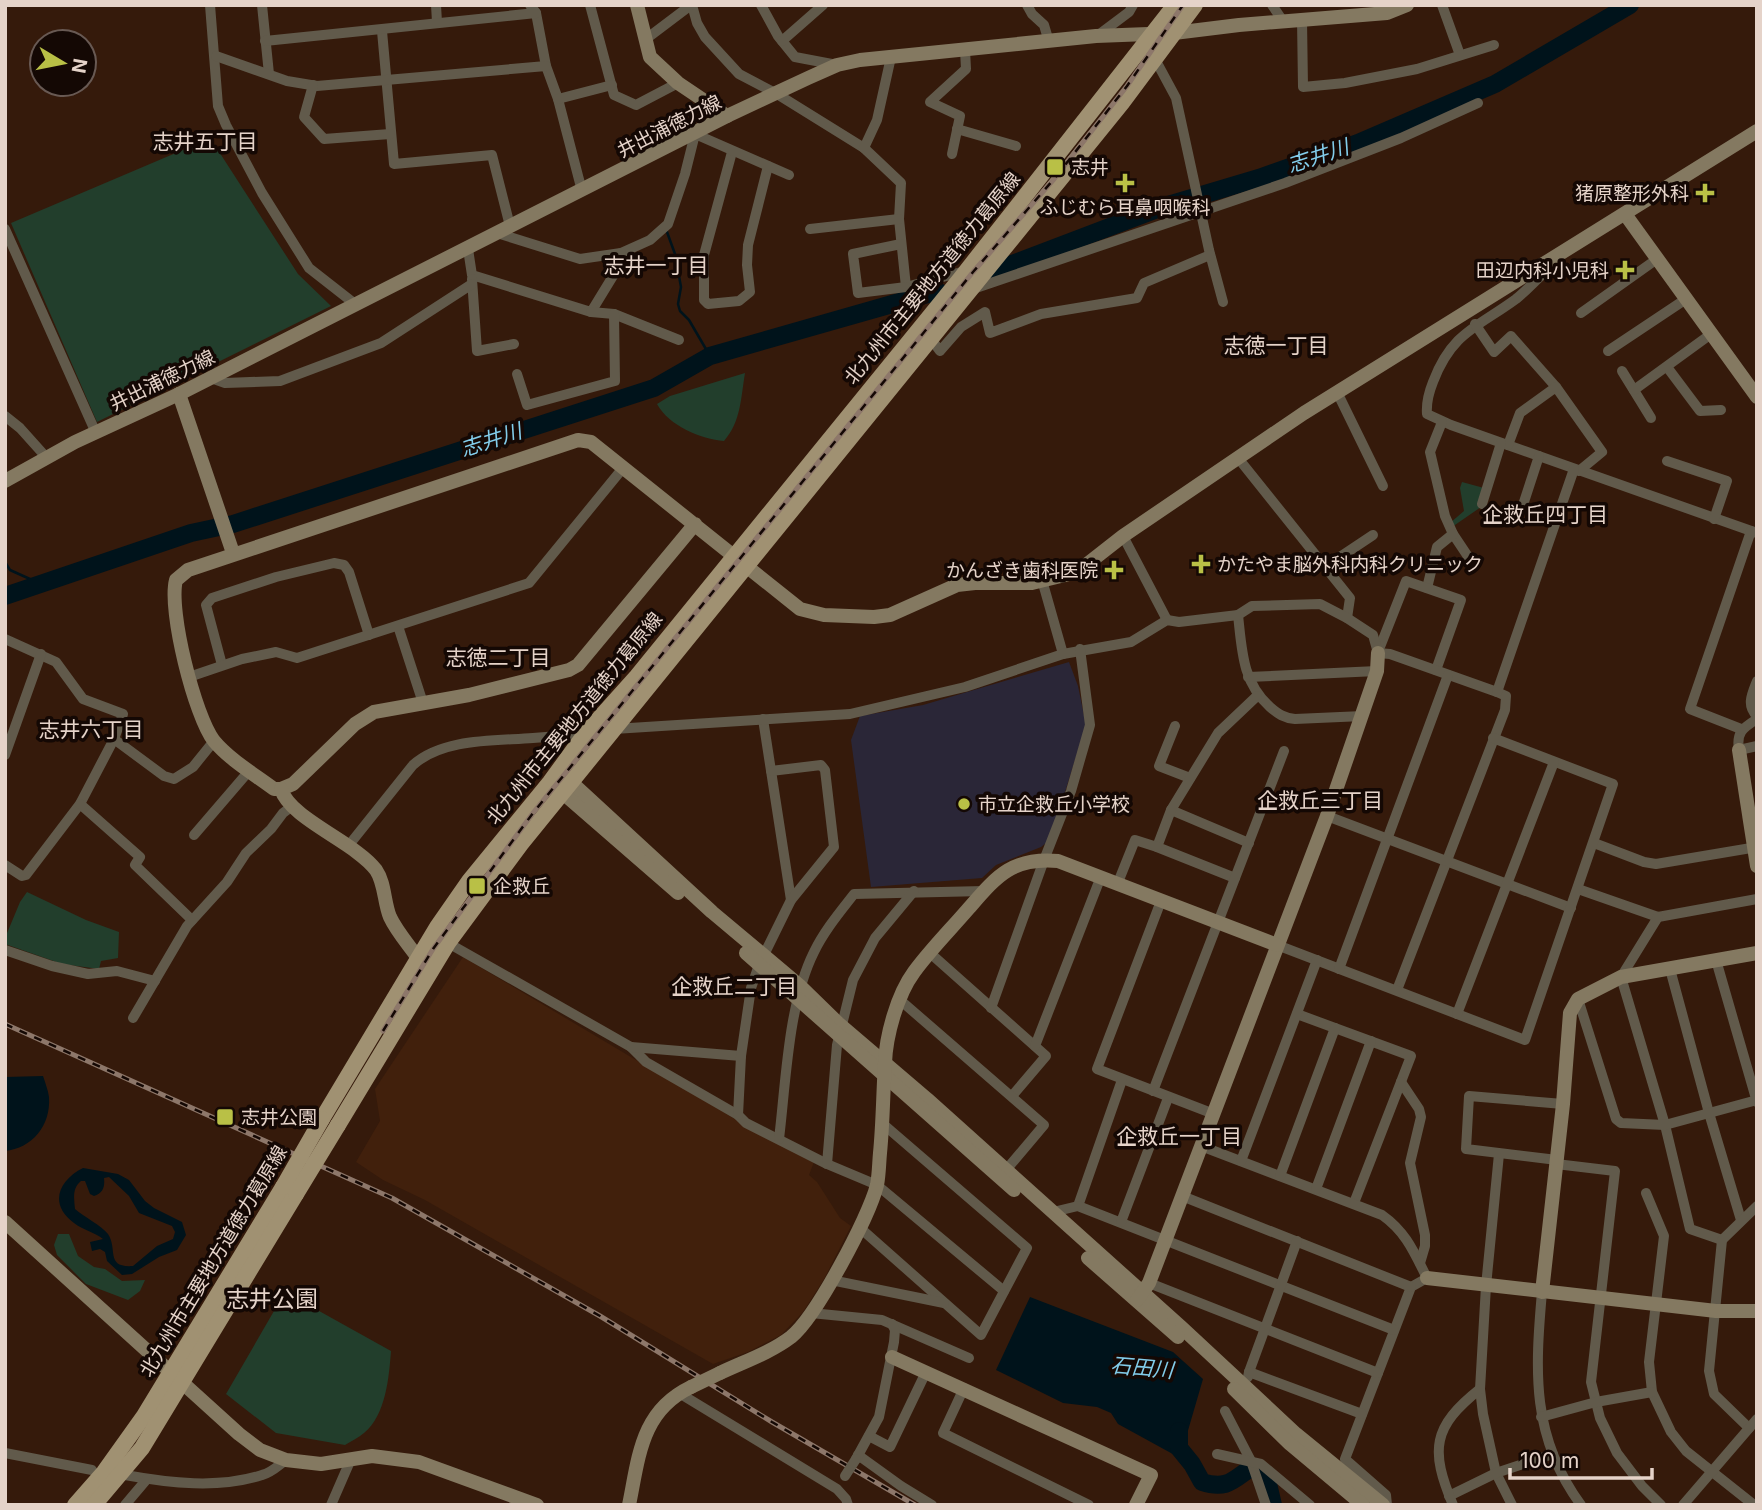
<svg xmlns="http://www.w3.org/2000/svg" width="1762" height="1510" viewBox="0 0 1762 1510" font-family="Inter,'Noto Sans JP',sans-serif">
	<rect width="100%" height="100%" fill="#351a0b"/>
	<polygon fill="#41200c" points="463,957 735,1119 814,1162 809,1175 817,1182 840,1218 851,1226 824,1279 803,1312 781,1335 748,1352 713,1364 425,1200 383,1180 356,1162 380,1121 375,1089"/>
	<polygon fill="#2a2637" points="1069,662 1078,686 1086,725 1050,840 1041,847 996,865 982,878 871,887 851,740 860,716 923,705"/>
	<g fill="#223e2c">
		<polygon points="204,141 214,144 298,274 331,306 97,422 11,223"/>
		<path d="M745 373C741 397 741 422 724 441 701 439 669 426 657 404L670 396Z"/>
		<polygon points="1462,482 1484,488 1481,507 1452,527 1450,523 1464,511 1460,488"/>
		<polygon points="27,892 86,920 119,932 118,958 101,961 99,969 62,964 5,944 5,938 20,902"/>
		<polygon points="58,1234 69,1234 78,1256 94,1267 105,1269 122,1281 145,1280 140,1291 128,1300 86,1284 57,1255 54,1245"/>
		<path d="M285 1292 391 1351C389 1377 386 1415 364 1433 358 1438 351 1441 345 1445L276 1433 226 1394Z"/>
	</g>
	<g fill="#00131b" fill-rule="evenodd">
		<path d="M43 1076C45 1082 48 1090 49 1097 51 1126 32 1148 5 1151V1077Z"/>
		<path d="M83 1168 118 1174 129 1180 145 1201 154 1208 182 1222 186 1235 177 1250 159 1257 132 1274 122 1275 107 1261 105 1252 100 1249 92 1251 90 1242 103 1239C94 1232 83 1230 74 1223 48 1204 59 1180 83 1168ZM109 1177 129 1196 139 1213 172 1226 175 1232 173 1239 157 1246 133 1266C105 1268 118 1249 108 1234 101 1225 84 1217 75 1209 74 1199 72 1188 81 1181H85L90 1194 94 1196C103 1193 105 1187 104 1178Z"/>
		<polygon points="1030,1297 1173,1352 1203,1379 1180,1458 1118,1424 1111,1413 1097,1407 1063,1403 996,1370"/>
	</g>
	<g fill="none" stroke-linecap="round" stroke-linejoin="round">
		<g stroke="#00131b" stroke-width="2.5">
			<polyline points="667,232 675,254 681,287 678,304 680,311 689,320 710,356"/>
			<polyline points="5,562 10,570 41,584"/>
		</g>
		<g stroke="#00131b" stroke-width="18">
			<polyline points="991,272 1165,206 1259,178 1358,143 1495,84 1630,5"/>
			<polyline points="5,596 191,533 233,524 654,388 710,356 938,291"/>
			<path d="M1179 1431V1448L1192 1464 1202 1482C1227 1490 1233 1480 1252 1467L1266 1475 1273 1505"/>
		</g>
		<g stroke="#615a4b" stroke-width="10">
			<polyline points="210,5 218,106 226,125 262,193 309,268 355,304"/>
			<polyline points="262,5 269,74"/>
			<polyline points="436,5 437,22"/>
			<polyline points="530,5 536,13 546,66 558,99 582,191"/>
			<polyline points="590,5 614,95 636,105 678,83"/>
			<polyline points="692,5 697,23 705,37 739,74 777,94 864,148"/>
			<polyline points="761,5 778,36 795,57 837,65"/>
			<polyline points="1027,5 1032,14 1044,25 1049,42"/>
			<polyline points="1272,5 1283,21"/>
			<polyline points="1442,5 1460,55"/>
			<polyline points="1302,20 1303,87 1345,83 1417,69 1494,45"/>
			<polyline points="382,31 394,164 492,155 510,226"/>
			<polyline points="1097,36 1129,12 1133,5"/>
			<polyline points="646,39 691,5"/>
			<polyline points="265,41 536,13"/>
			<polyline points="782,41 823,5"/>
			<polyline points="216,56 287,81 317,86 546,66"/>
			<polyline points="891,57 877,120 864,148 901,183 899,219 906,287 965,271"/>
			<polyline points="1155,59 1176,98 1209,250 1223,302"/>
			<polyline points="313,85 304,117 324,139 390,134"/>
			<polyline points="558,99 612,85"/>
			<polyline points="957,129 1016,146"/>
			<polyline points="732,152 704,255 704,300 708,304 739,301 750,292 747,265 748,245 768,166"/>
			<polyline points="952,154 960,116 930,102 966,69 965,50"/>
			<polyline points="5,229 96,433"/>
			<polyline points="810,229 899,219"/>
			<polyline points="497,233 580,259 621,253 650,240 668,224 685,174 695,134 789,175"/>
			<polyline points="901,244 853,254 858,293 906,287"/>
			<polyline points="468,249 472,275 591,312 613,276 621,253"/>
			<path d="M1544 265V273C1535 281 1526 291 1516 299 1478 327 1452 332 1433 382 1429 392 1426 402 1427 414L1451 425 1757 533"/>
			<polyline points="472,279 477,351 514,344"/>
			<polyline points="973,289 1285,183 1401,138 1478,103"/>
			<polyline points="591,312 614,314 679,340"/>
			<polyline points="1581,313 1657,259"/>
			<polyline points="1475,324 1494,352 1511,336 1556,387"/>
			<polyline points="928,335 940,351 961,327 985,312 990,333 1041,314 1137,298 1144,283 1210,255"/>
			<polyline points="1608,351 1686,299"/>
			<polyline points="1667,367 1700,411 1721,410"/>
			<polyline points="1622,371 1651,418"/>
			<polyline points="517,374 527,405 615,381 614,314"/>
			<polyline points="211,378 225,383 280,381 381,343 472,284"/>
			<polyline points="1634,390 1711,334"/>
			<polyline points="1337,392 1383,486"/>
			<polyline points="5,416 20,428 46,457"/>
			<polyline points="1442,422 1430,452 1445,516 1453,534 1469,558"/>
			<polyline points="1508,445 1520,413 1556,387 1602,452 1579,471"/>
			<polyline points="1238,458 1350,598 1347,618"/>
			<polyline points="1667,461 1727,481 1714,519"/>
			<polyline points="1482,504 1501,443"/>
			<polyline points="1522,508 1539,456"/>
			<polyline points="1123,536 1167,620"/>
			<polyline points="1325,567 1373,535"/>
			<polyline points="1042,580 1063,654"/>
			<polyline points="1427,588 1437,547 1453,534"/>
			<path d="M1238 615C1242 650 1242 682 1270 707 1278 714 1284 718 1295 719L1363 716"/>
			<polyline points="398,626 423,703"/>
			<polyline points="5,639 56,662 83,699 123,714 114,739 80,804 26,875 22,876 5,865"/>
			<polyline points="1378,652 1406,581 1461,600 1436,670"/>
			<polyline points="1378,653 1390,654 1497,692 1506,696 1505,710 1397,990"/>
			<polyline points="222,665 206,605 212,598 276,577 334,563 344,565 349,572 369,635"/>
			<polyline points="189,677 242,659 276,652 297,658 529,583 623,468"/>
			<polyline points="1248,677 1377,671"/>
			<path d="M1757 681C1752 694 1746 705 1757 716"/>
			<polyline points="1497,692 1574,469"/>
			<polyline points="763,719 791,900"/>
			<path d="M1757 719C1743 728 1736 732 1739 750L1757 746"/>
			<polyline points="1175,726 1159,766 1190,778"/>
			<polyline points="1741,729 1690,709 1751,531"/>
			<polyline points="114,739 164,776 174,779 193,767 214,741"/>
			<polyline points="5,755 41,654"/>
			<polyline points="80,804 140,857 135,865 192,920"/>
			<polyline points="1171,810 1249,843"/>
			<polyline points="1327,816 1571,908"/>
			<polyline points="194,835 249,771"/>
			<polyline points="1594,843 1644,862 1656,864 1757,847"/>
			<path d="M349 845 413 765C443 738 495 741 533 738 561 736 587 734 614 729L850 714 965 687 1063 654 1131 642 1167 620 1179 622 1238 615 1252 606 1320 604 1347 618 1373 635 1378 653"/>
			<polyline points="1235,878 1157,847 1171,810 1218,733 1257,696"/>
			<polyline points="1117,885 1135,840 1157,847"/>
			<polyline points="1578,889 1658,917 1757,899"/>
			<polyline points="1161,901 1097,1069 1214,1114"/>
			<polyline points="1658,917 1621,977 1665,1125 1690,1229 1722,1240"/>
			<polyline points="448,943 631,1047 646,1062 738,1115 746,1123 827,1164 877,1185 1004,1291"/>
			<polyline points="1277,945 1525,1040 1613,784 1493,738"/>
			<polyline points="5,950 52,966 88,974 117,971 155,981"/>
			<polyline points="930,953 1046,1056 1012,1096"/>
			<polyline points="1716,960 1757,1102"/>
			<polyline points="1339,969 1448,675"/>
			<polyline points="1670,969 1709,1113 1741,1220"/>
			<polyline points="1578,999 1616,1119 1621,1123 1665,1125 1757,1100"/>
			<polyline points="900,1000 1044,1125 1006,1170"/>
			<polyline points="991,1008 1044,860 1071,791 1090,725 1080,649"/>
			<polyline points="1297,1014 1411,1056 1354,1203"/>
			<polyline points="1457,1014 1554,762"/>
			<polyline points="133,1018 187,926 227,882 246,853 271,829 283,813 291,807"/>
			<polyline points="1035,1046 1100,879"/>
			<polyline points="631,1047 741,1056"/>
			<polyline points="1401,1082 1419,1109 1421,1117 1410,1163 1425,1235 1425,1246 1420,1263"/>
			<polyline points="1153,1091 1284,751"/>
			<polyline points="738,1115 741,1056 751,988 759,965 791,900 834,847 825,770 821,765 771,771"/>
			<path d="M779 1139C786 1082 788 1004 814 952 824 931 840 912 854 894L984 891"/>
			<path d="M1201 1146 1382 1215C1406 1232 1414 1252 1427 1278L1411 1287 1345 1459 1386 1495 1387 1505"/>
			<polyline points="1499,1154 1486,1286 1480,1389 1483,1414 1496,1473 1512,1505"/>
			<polyline points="1557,1160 1466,1149 1469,1096 1563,1104"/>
			<polyline points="1241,1161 1317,960"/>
			<polyline points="827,1164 837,1045 853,980 875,938 914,891"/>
			<polyline points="1556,1164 1615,1171 1591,1382 1600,1418 1617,1453 1642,1486 1661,1505"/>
			<polyline points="1280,1176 1335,1028"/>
			<polyline points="1316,1189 1371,1041"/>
			<polyline points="1646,1193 1664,1236 1649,1362 1652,1392 1671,1432 1686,1451 1754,1505"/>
			<polyline points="1182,1196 1411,1287"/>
			<polyline points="1078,1206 1122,1080"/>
			<polyline points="1053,1212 1078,1206 1394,1330"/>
			<polyline points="1121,1222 1168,1098"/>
			<polyline points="859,1227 981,1335 1027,1248 883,1124"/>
			<polyline points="831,1280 944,1303"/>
			<polyline points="1149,1283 1378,1373"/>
			<path d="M1542 1292C1535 1371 1531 1437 1581 1505"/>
			<polyline points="811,1313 882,1320 969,1358"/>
			<polyline points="1249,1372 1297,1241"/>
			<polyline points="1248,1377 1249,1372 1362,1414"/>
			<polyline points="964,1388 943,1433 1089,1505"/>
			<polyline points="679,1393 837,1489 846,1499 848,1505"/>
			<polyline points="1225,1411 1251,1461 1266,1505"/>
			<polyline points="1541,1417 1596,1402 1652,1392"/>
			<polyline points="1749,1428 1714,1394 1709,1371 1722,1240 1757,1206"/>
			<polyline points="869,1436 890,1447 926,1372"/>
			<polyline points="5,1453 92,1470"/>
			<polyline points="1217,1454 1261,1464 1310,1505"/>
			<polyline points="858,1455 901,1486 932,1505"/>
			<polyline points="856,1459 879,1417 894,1342 895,1330 892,1324"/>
			<path d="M125 1475C169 1483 219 1489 262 1475 271 1473 279 1465 286 1460"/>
			<polyline points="1449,1496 1496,1473 1553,1454"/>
			<polyline points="125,1505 147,1479"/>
			<polyline points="331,1505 351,1459"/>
			<path d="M1453 1505C1430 1450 1432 1427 1480 1389"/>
			<polyline points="1683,1505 1757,1419"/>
		</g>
		<g stroke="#847961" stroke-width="14">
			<polyline points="637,5 650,57 678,83 727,116"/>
			<polyline points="1625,214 1757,397"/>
			<polyline points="179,394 233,553"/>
			<polyline points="5,481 75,442 179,394 727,116 808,78 837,65 860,60 1096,36 1174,33 1239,25 1387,13 1407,5"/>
			<path d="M695 524 578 665 569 670 469 695 374 712 355 724 293 784 281 789H274C254 774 230 760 214 741 195 717 168 610 176 580L188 570 578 440 591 442 800 609 824 615 874 617 890 615 957 585 975 583H1032L1069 574 1086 565 1123 536 1304 413 1757 131"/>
			<polyline points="1739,750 1757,866"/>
			<polyline points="559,771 712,912 799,985 838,1023 927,1099 1181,1327 1296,1434 1383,1505"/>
			<polyline points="556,787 678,893"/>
			<path d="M281 789C290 819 355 842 376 870 385 883 384 903 390 917 397 932 409 945 418 958"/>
			<polyline points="746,953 1014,1190"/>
			<polyline points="5,1222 239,1434 260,1450 286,1460 321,1464 372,1456 419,1462 537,1505"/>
			<polyline points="1088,1258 1178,1337"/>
			<polyline points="1427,1278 1716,1311 1757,1311"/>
			<polyline points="1542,1292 1563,1104 1570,1013 1578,999 1621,977 1757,953"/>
			<polyline points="1137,1300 1149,1283 1327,816 1377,671 1378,653"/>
			<polyline points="892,1357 1151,1475 1136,1505"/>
			<path d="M720 1373C743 1362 770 1353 791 1337 816 1317 869 1217 877 1185 879 1175 879 1164 880 1153 883 1123 883 1093 885 1063 886 1036 897 995 914 972 930 950 951 929 969 908 997 876 1012 857 1058 861L1277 945"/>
			<polyline points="1234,1389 1290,1444 1363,1505"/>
			<path d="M629 1505C639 1456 641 1411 691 1387"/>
		</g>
		<g stroke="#a09172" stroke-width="16">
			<polyline points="322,1119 437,927 469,881 550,782 585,734 637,676 960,279 1175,5"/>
			<polyline points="338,1125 448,943 521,844 1122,103 1195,5"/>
			<polyline points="75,1505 104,1472 144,1416 283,1187"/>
			<polyline points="94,1505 142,1448 296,1194"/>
		</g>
		<defs>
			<g id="rail">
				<polyline points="5,1024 392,1198 600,1316 772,1422 915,1505"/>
				<polyline points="383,1031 433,949 533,813 973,272 1054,179 1127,86 1183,5"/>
			</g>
		</defs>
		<use href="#rail" stroke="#8d776a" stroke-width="5"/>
		<use href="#rail" stroke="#140804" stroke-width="2.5" stroke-dasharray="8" stroke-linecap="butt"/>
		<polyline stroke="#615a4b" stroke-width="10" points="845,1476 856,1459"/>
		<polyline stroke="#847961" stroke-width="14" points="691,1387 720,1373"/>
		<g stroke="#a09172" stroke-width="16">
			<polyline points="283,1187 322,1119"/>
			<polyline points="296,1194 338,1125"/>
		</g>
	</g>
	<g fill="#b9c046" stroke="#140804" stroke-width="2.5">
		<rect x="1046" y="158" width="18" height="18" rx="3.5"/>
		<path d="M1121.5 172.5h7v7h7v7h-7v7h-7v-7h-7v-7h7z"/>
		<path d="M1701.5 182.5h7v7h7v7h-7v7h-7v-7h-7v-7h7z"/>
		<path d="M1621.5 259.5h7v7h7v7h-7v7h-7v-7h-7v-7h7z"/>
		<path d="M1197.5 553.5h7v7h7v7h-7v7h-7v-7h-7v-7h7z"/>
		<path d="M1110.5 559.5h7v7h7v7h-7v7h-7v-7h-7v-7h7z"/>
		<circle cx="964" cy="804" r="7"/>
		<rect x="468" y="877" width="18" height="18" rx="3.5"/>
		<rect x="216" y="1108" width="18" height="18" rx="3.5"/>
	</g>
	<g text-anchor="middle" stroke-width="7" stroke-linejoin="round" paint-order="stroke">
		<g font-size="19" fill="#e5d3c9" stroke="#140804">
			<text transform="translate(669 126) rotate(-27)" y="7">井出浦徳力線</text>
			<text transform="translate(932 278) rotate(-51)" y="7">北九州市主要地方道徳力葛原線</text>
			<text transform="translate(162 380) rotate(-26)" y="7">井出浦徳力線</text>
			<text transform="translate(574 718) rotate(-51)" y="7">北九州市主要地方道徳力葛原線</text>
			<text transform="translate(213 1261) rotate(-59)" y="7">北九州市主要地方道徳力葛原線</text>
		</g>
		<g font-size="19" fill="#e5d3c9" stroke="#140804" text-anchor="start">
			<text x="1071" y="174">志井</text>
			<text x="1689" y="200" text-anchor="end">猪原整形外科</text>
			<text x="1125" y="214" text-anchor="middle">ふじむら耳鼻咽喉科</text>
			<text x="1609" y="277" text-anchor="end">田辺内科小児科</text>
			<text x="1217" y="571">かたやま脳外科内科クリニック</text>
			<text x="1098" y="577" text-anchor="end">かんざき歯科医院</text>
			<text x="978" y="811">市立企救丘小学校</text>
			<text x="493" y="893">企救丘</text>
			<text x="241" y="1124">志井公園</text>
		</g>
		<g font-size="21" fill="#e5d3c9" stroke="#140804">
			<text x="205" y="149">志井五丁目</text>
			<text x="656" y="273">志井一丁目</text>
			<text x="1276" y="353">志徳一丁目</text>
			<text x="1545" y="522">企救丘四丁目</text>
			<text x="498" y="665">志徳二丁目</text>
			<text x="91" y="737">志井六丁目</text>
			<text x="1320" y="808">企救丘三丁目</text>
			<text x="734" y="994">企救丘二丁目</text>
			<text x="1179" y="1144">企救丘一丁目</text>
		</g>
		<g font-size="21" font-style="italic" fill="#82ccea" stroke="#140804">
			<text transform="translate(1318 156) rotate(-18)" y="7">志井川</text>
			<text transform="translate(491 440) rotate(-18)" y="7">志井川</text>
			<text transform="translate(1142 1368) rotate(5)" y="7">石田川</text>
		</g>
		<g font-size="23" fill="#e5d3c9" stroke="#140804">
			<text x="272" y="1307">志井公園</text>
		</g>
	</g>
	<rect width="1762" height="1510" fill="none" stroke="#e5d3c9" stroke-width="14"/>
	<g transform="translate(63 63) rotate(100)"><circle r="33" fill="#140804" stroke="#685953" stroke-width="2"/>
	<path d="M0-5L12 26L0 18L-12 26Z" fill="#b9c046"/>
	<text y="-10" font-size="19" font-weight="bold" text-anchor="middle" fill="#e5d3c9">N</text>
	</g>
	<path d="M1510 1468v10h142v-10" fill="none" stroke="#e5d3c9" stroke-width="3.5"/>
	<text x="1520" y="1468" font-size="21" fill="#e5d3c9" stroke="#140804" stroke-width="5" paint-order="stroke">100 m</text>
</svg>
